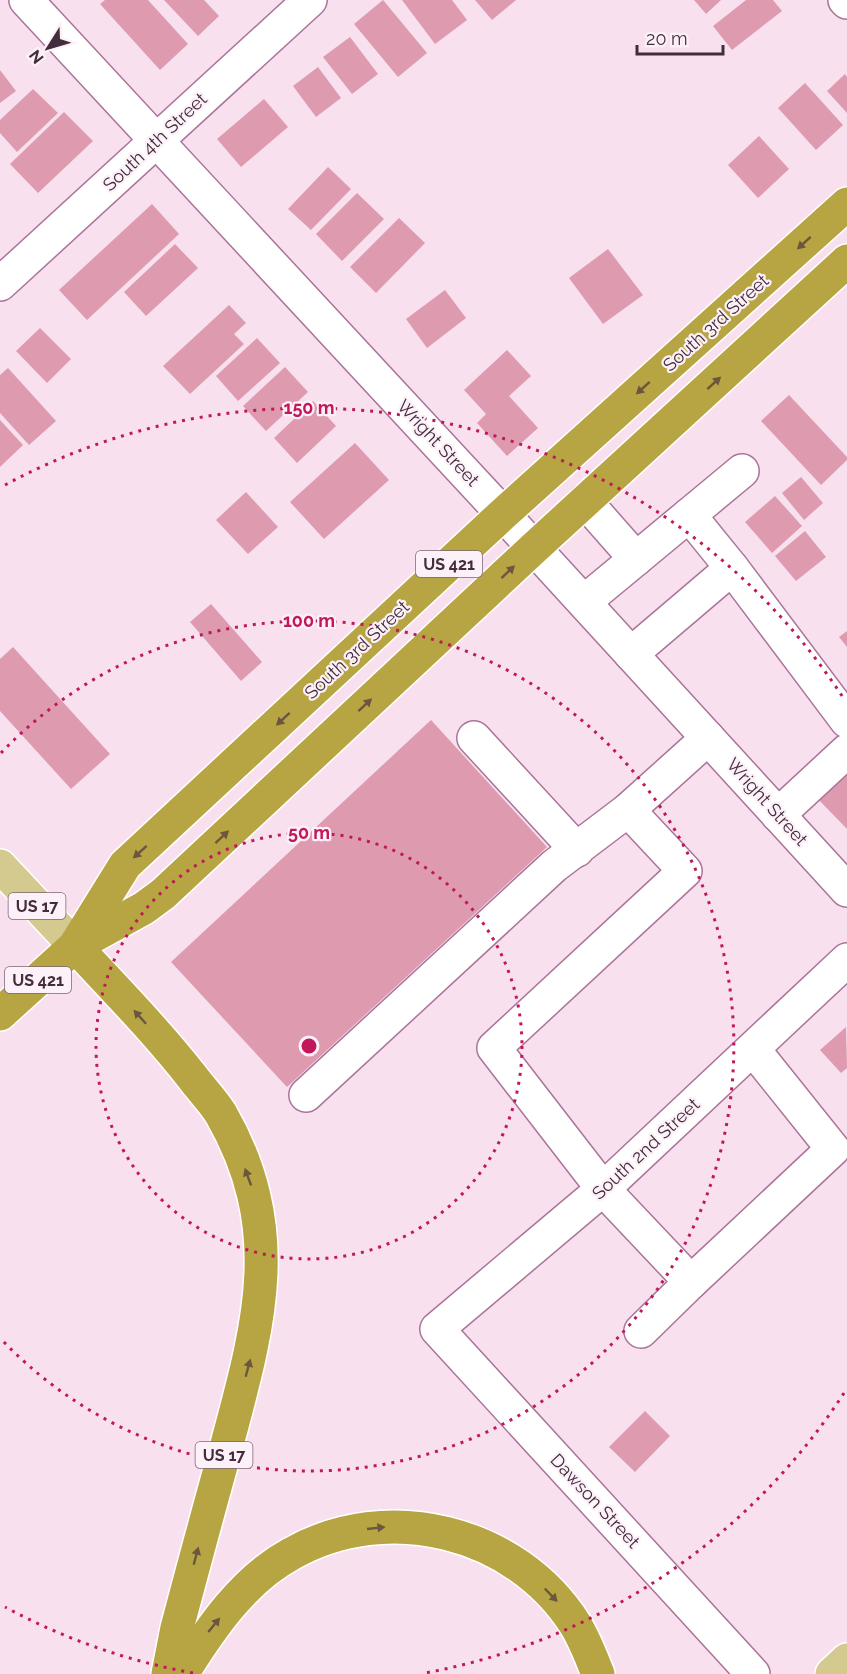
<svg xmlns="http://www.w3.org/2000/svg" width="847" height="1674" viewBox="0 0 847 1674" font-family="Raleway,sans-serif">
	<rect width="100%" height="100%" fill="#f8e0ef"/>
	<g fill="#de9bb0">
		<polygon points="105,0 148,0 188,44 160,70 100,4"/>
		<polygon points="164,0 204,0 219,16 198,36"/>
		<polygon points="383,0 427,53 398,77 354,24"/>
		<polygon points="402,0 452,0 467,20 435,44"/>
		<polygon points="475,0 516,0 492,20"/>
		<polygon points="694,0 721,0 706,14"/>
		<polygon points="746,0 773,0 782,11 732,50 713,26"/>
		<polygon points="350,37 378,74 352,94 323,57"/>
		<polygon points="318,67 341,98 316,117 293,86"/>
		<polygon points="0,70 16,91 0,103"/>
		<polygon points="845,74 847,77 847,113 827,91"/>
		<polygon points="805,83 843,125 816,150 778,108"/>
		<polygon points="33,89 58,113 17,152 0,133 0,120"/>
		<polygon points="264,99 288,127 241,167 217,139"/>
		<polygon points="64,112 93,141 38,193 10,164"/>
		<polygon points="759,136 789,169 758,198 728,165"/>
		<polygon points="328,167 351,189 311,230 288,209"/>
		<polygon points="357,193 384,219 342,261 316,234"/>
		<polygon points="152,204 179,234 87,320 59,290"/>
		<polygon points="399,218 425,243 376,293 350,267"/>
		<polygon points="175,244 198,268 146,316 124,292"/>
		<polygon points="608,249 643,295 603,324 569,278"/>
		<polygon points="445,290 466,318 427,348 406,319"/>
		<polygon points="229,305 246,323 234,334 244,344 190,394 163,366"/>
		<polygon points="40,328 71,359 47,383 16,351"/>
		<polygon points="257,338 280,363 238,401 216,376"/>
		<polygon points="507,350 531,376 509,396 538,428 507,456 477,423 486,414 464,390"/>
		<polygon points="285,367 308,392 266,431 243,406"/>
		<polygon points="8,368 56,421 29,445 0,413 0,375"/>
		<polygon points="789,395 847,457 847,460 821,485 761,421"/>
		<polygon points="313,401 336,426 297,463 274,438"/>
		<polygon points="0,420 23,445 0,467"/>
		<polygon points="355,443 389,480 324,539 290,502"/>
		<polygon points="801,477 823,503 804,520 782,493"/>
		<polygon points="246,492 278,527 248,554 216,520"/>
		<polygon points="775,496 802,526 772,553 745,522"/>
		<polygon points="805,531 826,557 796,581 775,556"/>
		<polygon points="211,604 262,662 241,681 190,622"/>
		<polygon points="847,631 847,647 839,637"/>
		<polygon points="13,647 110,754 71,789 0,711 0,659"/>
		<polygon points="431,720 547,847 287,1087 171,962"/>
		<polygon points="847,768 847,829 816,797"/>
		<polygon points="846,1027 847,1068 841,1073 820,1050"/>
		<polygon points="645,1411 670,1436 635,1472 609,1447"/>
	</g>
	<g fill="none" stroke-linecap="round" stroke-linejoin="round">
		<defs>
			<g id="minor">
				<polyline points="26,0 503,514 847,890"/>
				<polyline points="845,0 847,2"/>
				<polyline points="0,284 310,0"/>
				<polyline points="585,501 636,559"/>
				<polyline points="689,515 742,471"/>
				<polyline points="732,568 847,721"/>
				<polyline points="584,602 689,515 732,568 631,654"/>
				<polyline points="474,738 577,850"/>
				<polyline points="628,810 685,871 494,1048 603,1189 691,1282 833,1149 753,1049"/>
				<polyline points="778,815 847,751"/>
				<polyline points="306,1095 554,866 628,810 708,738"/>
				<polyline points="641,1331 691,1282"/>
				<polyline points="753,1674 437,1329 603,1189 847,960"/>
			</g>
			<g id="major">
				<polyline points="0,866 75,946"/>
				<polyline points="832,1674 847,1660"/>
			</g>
			<g id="highway">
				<polyline points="76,944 125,865 503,514 847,204"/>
				<path d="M75 946C115 989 157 1032 193 1078 202 1090 213 1101 221 1114 288 1231 258 1328 226 1448 209 1508 193 1568 177 1628L168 1674"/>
				<polyline points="0,1014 75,946 144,908 163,894 534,548 847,261"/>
				<path d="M182 1674C210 1629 243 1580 291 1554 387 1499 516 1531 575 1624 585 1640 591 1657 598 1674"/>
			</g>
		</defs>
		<use href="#minor" stroke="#aa7499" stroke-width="36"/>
		<use href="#major" stroke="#fff" stroke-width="36"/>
		<use href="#highway" stroke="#fff" stroke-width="36"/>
		<use href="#minor" stroke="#fff" stroke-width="33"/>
		<use href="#major" stroke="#d4c98f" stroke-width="33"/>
		<use href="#highway" stroke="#b7a544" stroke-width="33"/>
	</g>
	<defs><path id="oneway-solid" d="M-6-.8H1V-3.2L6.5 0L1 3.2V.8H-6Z" transform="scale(1.5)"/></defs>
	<g fill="#6c563e">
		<use href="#oneway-solid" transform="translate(804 243) rotate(138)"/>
		<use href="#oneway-solid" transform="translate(714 383) rotate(-42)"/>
		<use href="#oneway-solid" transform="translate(643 388) rotate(138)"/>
		<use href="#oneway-solid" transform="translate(508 572) rotate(-43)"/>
		<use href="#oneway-solid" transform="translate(365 705) rotate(-43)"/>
		<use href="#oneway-solid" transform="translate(283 719) rotate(137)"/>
		<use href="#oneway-solid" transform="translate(222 837) rotate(-43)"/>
		<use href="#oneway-solid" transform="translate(140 852) rotate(138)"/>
		<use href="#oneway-solid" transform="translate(140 1017) rotate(-132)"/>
		<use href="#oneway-solid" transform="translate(248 1177) rotate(-110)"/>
		<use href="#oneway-solid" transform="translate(248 1368) rotate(-75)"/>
		<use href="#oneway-solid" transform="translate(376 1528) rotate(-6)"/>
		<use href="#oneway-solid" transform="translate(196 1556) rotate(-75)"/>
		<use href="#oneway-solid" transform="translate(551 1595) rotate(46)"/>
		<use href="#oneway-solid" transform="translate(214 1625) rotate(-51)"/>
	</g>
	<g fill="none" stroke="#c2185b" stroke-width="3" stroke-dasharray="3 6">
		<circle cx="309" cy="1046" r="213"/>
		<path d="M1 753A425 425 0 1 1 1 1339"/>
		<path d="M844 1393A638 638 0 0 1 425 1673M193 1673A638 638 0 0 1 5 1607M5 485A638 638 0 0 1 844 699"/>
	</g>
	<g text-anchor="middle" stroke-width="4.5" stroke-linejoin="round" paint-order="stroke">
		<g fill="#fdf1f9" stroke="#7b6774" stroke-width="1.5">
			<rect x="416" y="551" width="66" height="26" rx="4.5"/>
			<rect x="8.5" y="893" width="57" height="26" rx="4.5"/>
			<rect x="5" y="967" width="66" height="26" rx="4.5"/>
			<rect x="195.5" y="1442" width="57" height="26" rx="4.5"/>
		</g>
		<g font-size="16" font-weight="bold" fill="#432c3b">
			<text x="449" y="570">US 421</text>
			<text x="37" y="912">US 17</text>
			<text x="38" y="986">US 421</text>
			<text x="224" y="1461">US 17</text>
		</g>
		<g font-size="18" fill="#432c3b" stroke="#fdf1f9">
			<text transform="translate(155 142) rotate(-43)" y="6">South 4th Street</text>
			<text transform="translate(716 323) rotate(-42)" y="6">South 3rd Street</text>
			<text transform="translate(438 443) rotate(47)" y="6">Wright Street</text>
			<text transform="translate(357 650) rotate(-43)" y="6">South 3rd Street</text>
			<text transform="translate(767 802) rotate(48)" y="6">Wright Street</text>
			<text transform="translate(646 1149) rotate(-43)" y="6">South 2nd Street</text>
			<text transform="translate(595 1501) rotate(47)" y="6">Dawson Street</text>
		</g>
	</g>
	<circle cx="309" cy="1046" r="9" fill="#c2185b" stroke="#fdf1f9" stroke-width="3"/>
	<g font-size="18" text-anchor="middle" font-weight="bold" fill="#c2185b" stroke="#fdf1f9" stroke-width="4.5" stroke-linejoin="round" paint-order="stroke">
		<text x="309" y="414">150 m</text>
		<text x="309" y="627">100 m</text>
		<text x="309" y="839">50 m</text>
	</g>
	<g transform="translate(48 48) rotate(233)" stroke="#fdf1f9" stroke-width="4.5" paint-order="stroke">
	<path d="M0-4.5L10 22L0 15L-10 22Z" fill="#432c3b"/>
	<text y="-9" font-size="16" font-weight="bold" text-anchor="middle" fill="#432c3b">N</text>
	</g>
	<path d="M637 45v9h86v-9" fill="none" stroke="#432c3b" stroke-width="3"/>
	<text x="646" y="45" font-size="18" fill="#432c3b" stroke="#fdf1f9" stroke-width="4.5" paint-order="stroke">20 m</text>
</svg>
